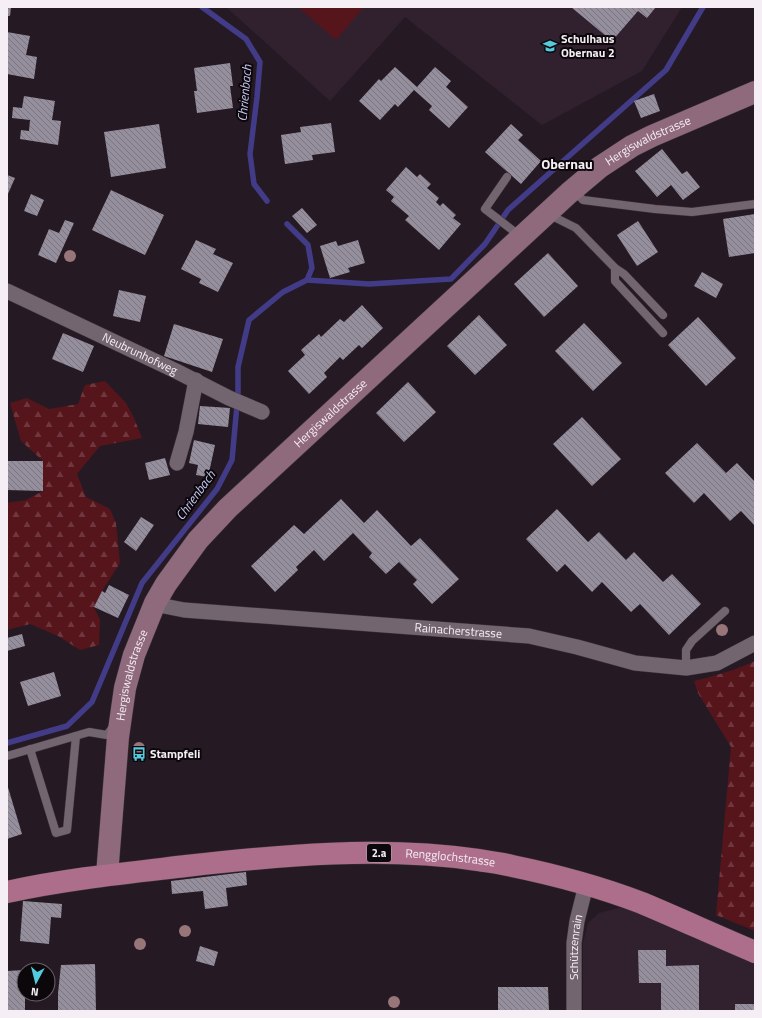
<svg xmlns="http://www.w3.org/2000/svg" width="762" height="1018" viewBox="0 0 762 1018" font-family="'Titillium Web',sans-serif">
	<defs>
		<pattern id="forest-firs" width="22" height="20" patternUnits="userSpaceOnUse"><rect width="22" height="20" fill="#56141b"/><path d="M5 1l3.5 6h-7zM16 11l3.5 6h-7z" fill="#6f363d"/></pattern>
		<pattern id="building-back-hatch" width="6" height="6" patternUnits="userSpaceOnUse"><rect width="6" height="6" fill="#958e9d"/><path d="M-1 5l2 2M0 0l6 6M5-1l2 2" fill="none" stroke="#7b7580"/></pattern>
	</defs>
	<rect width="100%" height="100%" fill="#251a23"/>
	<g fill="#31212f">
		<polygon points="226,7 682,7 642,71 542,125 405,17 330,101"/>
		<polygon points="619,908 629,909 755,959 755,1011 583,1011 583,943 588,923 599,913"/>
	</g>
	<g fill="url(#forest-firs)">
		<polygon points="105,381 126,403 134,418 142,438 100,446 77,474 86,497 110,509 116,523 120,563 102,591 94,607 100,620 99,645 80,650 58,636 30,624 7,630 7,503 26,500 43,491 43,461 21,441 10,403 27,398 49,409 78,404 85,385"/>
		<path d="M755 661V931L716 915 731 747 698 693 694 681C715 676 735 670 755 661Z"/>
	</g>
	<polygon fill="#56141b" points="298,7 364,7 336,40"/>
	<g fill="none" stroke-linecap="round" stroke-linejoin="round">
		<g stroke="#423c88" stroke-width="5.5">
			<polyline points="202,7 246,39 260,62 257,97 250,154 254,184 267,201"/>
			<polyline points="307,280 369,284 451,279 485,244 508,210 666,70 703,7"/>
			<polyline points="7,743 67,726 92,702 142,583 217,489 232,460 238,394 238,367 249,320 283,292 307,280 312,268 308,245 287,224"/>
		</g>
	</g>
	<g fill="url(#building-back-hatch)">
		<polygon points="7,7 11,7 10,16 7,16"/>
		<polygon points="571,7 656,7 647,18 638,11 612,41"/>
		<polygon points="7,32 30,36 26,55 37,57 34,79 7,74"/>
		<polygon points="230,63 233,86 230,86 233,108 197,113 194,91 197,91 194,68"/>
		<polygon points="395,67 417,87 435,67 451,81 446,87 468,107 449,128 429,110 432,106 414,90 398,107 395,104 380,120 359,101 379,79 381,81"/>
		<polygon points="654,94 660,111 641,118 634,101"/>
		<polygon points="24,96 55,101 52,120 61,121 58,145 20,139 21,130 29,131 30,120 12,118 13,107 22,108"/>
		<polygon points="331,123 335,152 312,155 313,160 285,164 281,135 301,132 300,127"/>
		<polygon points="159,124 166,168 111,177 104,132"/>
		<polygon points="511,124 523,135 518,140 541,161 521,184 485,152"/>
		<polygon points="662,149 682,174 687,171 700,187 683,200 671,185 657,197 635,171"/>
		<polygon points="406,167 417,177 420,174 431,184 427,188 439,198 436,202 440,206 443,203 456,215 453,218 461,224 439,250 405,220 409,216 391,201 394,197 386,190"/>
		<polygon points="7,175 15,178 7,196"/>
		<polygon points="111,190 164,215 145,255 92,230"/>
		<polygon points="31,194 44,200 37,216 24,211"/>
		<polygon points="302,208 317,225 307,233 292,216"/>
		<polygon points="755,214 755,253 729,257 723,219"/>
		<polygon points="65,220 74,223 56,263 38,255 49,229 59,233"/>
		<polygon points="638,221 658,252 637,266 617,235"/>
		<polygon points="196,240 216,249 213,254 233,263 218,292 199,283 201,279 181,269"/>
		<polygon points="358,240 365,263 348,268 350,272 330,278 320,246 336,241 338,246"/>
		<polygon points="548,253 578,286 544,317 514,284"/>
		<polygon points="702,272 723,284 716,298 694,286"/>
		<polygon points="119,290 146,296 140,322 113,316"/>
		<polygon points="362,305 383,328 362,348 359,345 343,360 340,357 324,373 327,377 309,394 288,371 305,355 301,350 319,334 321,337 340,319 344,322"/>
		<polygon points="479,315 507,345 475,375 447,346"/>
		<polygon points="698,317 736,358 706,386 668,345"/>
		<polygon points="584,323 622,363 593,391 555,351"/>
		<polygon points="174,324 223,339 212,372 164,356"/>
		<polygon points="63,333 94,346 83,372 52,359"/>
		<polygon points="408,382 436,412 404,442 376,413"/>
		<polygon points="200,406 230,408 228,427 198,424"/>
		<polygon points="582,417 621,459 592,486 553,444"/>
		<polygon points="194,440 215,445 208,477 196,475 198,465 189,463"/>
		<polygon points="697,443 726,473 737,463 755,482 755,526 741,511 730,521 704,493 694,503 665,473"/>
		<polygon points="165,458 170,475 149,480 145,463"/>
		<polygon points="7,461 43,461 43,491 7,490"/>
		<polygon points="341,499 364,523 377,510 411,546 420,538 459,579 432,604 413,584 417,580 399,562 386,574 369,557 372,553 353,533 324,561 314,550 296,567 298,570 275,592 251,566 294,525 304,534"/>
		<polygon points="557,509 588,542 599,532 626,560 634,552 663,582 672,574 701,604 669,635 640,604 631,612 602,582 592,592 565,564 557,572 526,539"/>
		<polygon points="141,517 154,525 136,551 124,542"/>
		<polygon points="109,585 129,595 118,618 94,607 102,591 105,593"/>
		<polygon points="22,634 25,646 7,651 7,638"/>
		<polygon points="54,672 61,696 28,706 20,682"/>
		<polygon points="7,784 22,834 7,839"/>
		<polygon points="246,872 247,885 226,888 228,906 205,909 203,891 172,894 171,881"/>
		<polygon points="23,901 62,904 61,918 51,917 49,944 20,941"/>
		<polygon points="200,946 218,952 214,966 196,961"/>
		<polygon points="638,950 666,950 666,966 699,965 699,1011 661,1011 661,983 639,983"/>
		<polygon points="95,964 96,1011 58,1011 58,993 61,965"/>
		<polygon points="24,970 24,994 25,994 25,1011 7,1011 7,971"/>
		<polygon points="498,987 548,987 549,1011 498,1011"/>
		<rect x="735" y="1004" width="20" height="7"/>
	</g>
	<g fill="none" stroke-linecap="round" stroke-linejoin="round">
		<defs>
			<g id="lane">
				<polyline points="507,177 485,209 520,236"/>
				<polyline points="573,190 583,200 655,209 692,212 755,204"/>
				<polyline points="548,214 576,228 615,268 615,281 663,333"/>
				<polyline points="615,268 624,274 663,315"/>
				<polyline points="686,668 686,650 692,641 725,611"/>
				<polyline points="30,749 56,833 67,830 76,736"/>
				<polyline points="7,756 89,732 107,735 113,727"/>
			</g>
			<g id="street">
				<path id="s1" d="M7 291 176 371 229 398 262 412"/>
				<polyline points="177,463 186,432 196,380"/>
				<path id="s2" d="M155 603 164 606 184 610 529 636 577 647 635 663 686 668 717 663 755 643"/>
				<path id="s3" d="M574 1011V943L577 921 586 885"/>
			</g>
			<g id="secondary">
				<path id="s4" d="M107 875 118 737 125 688 134 655 155 603 166 584 198 540 228 508 569 193 600 167 632 146 652 136 755 92"/>
			</g>
			<g id="primary">
				<path id="s5" d="M7 892C66 879 126 873 186 866 283 855 381 846 478 860 490 862 501 863 512 866 556 875 600 887 642 903 680 919 717 936 755 952"/>
			</g>
		</defs>
		<use href="#lane" stroke="#3c343b" stroke-width="9"/>
		<use href="#street" stroke="#3c343b" stroke-width="16"/>
		<use href="#secondary" stroke="#3c343b" stroke-width="23"/>
		<use href="#primary" stroke="#3c343b" stroke-width="23"/>
		<use href="#lane" stroke="#726570" stroke-width="8"/>
		<use href="#street" stroke="#726570" stroke-width="15"/>
		<use href="#secondary" stroke="#8f6a7d" stroke-width="22"/>
		<use href="#primary" stroke="#ac6e8a" stroke-width="22"/>
	</g>
	<g fill="#977579">
		<circle cx="70" cy="256" r="6"/>
		<circle cx="722" cy="630" r="6"/>
		<circle cx="139" cy="748" r="6"/>
		<circle cx="185" cy="931" r="6"/>
		<circle cx="140" cy="944" r="6"/>
		<circle cx="394" cy="1002" r="6"/>
	</g>
	<defs>
		<symbol id="school-bare" viewBox="-9 -9 18 18"><path d="M0-5L7-2L0 1L-7-2ZM-4 1L0 2.5L4 1V4Q0 6-4 4Z" fill="#54cade" stroke="#0b070a" stroke-width="2.5" paint-order="stroke"/></symbol>
		<symbol id="bus-bare" viewBox="-9 -9 18 18"><path d="M-5-6H5V4H4V6H2V4H-2V6H-4V4H-5ZM-3.5-4V0h7V-4ZM-3.5 1.2v1.5H-2V1.2ZM2 1.2v1.5H3.5V1.2Z" fill="#54cade" stroke="#0b070a" stroke-width="2.5" paint-order="stroke"/></symbol>
	</defs>
	<g fill-rule="evenodd">
		<use href="#school-bare" x="540" y="36" width="20" height="20"/>
		<use href="#bus-bare" x="129" y="744" width="20" height="20"/>
	</g>
	<g text-anchor="middle" stroke-width="4" stroke-linejoin="round" paint-order="stroke">
		<rect fill="#0b070a" stroke="#b0a9ae" stroke-width="1" x="367" y="844" width="24" height="18" rx="3"/>
		<g font-size="11" font-weight="bold" fill="#f6eef5">
			<text x="379" y="857">2.a</text>
		</g>
		<g font-size="12" font-weight="bold" fill="#f6eef5" stroke="#0b070a" text-anchor="start">
			<text x="561" y="43">Schulhaus<tspan x="561" dy="14">Obernau 2</tspan></text>
			<text x="150" y="758">Stampfeli</text>
		</g>
		<g font-size="12" fill="#f6eef5" stroke="#0b070a">
			<text dy="4" stroke="none"><textPath href="#s4" startOffset="958">Hergiswaldstrasse</textPath></text>
			<text dy="4" stroke="none"><textPath href="#s1" startOffset="147">Neubrunhofweg</textPath></text>
			<text dy="4" stroke="none"><textPath href="#s4" startOffset="538">Hergiswaldstrasse</textPath></text>
			<text dy="4" stroke="none"><textPath href="#s2" startOffset="305">Rainacherstrasse</textPath></text>
			<text dy="4" stroke="none"><textPath href="#s4" startOffset="202">Hergiswaldstrasse</textPath></text>
			<text dy="4" stroke="none"><textPath href="#s5" startOffset="446">Rengglochstrasse</textPath></text>
			<text dy="4" stroke="none"><textPath href="#s3" startOffset="64">Schützenrain</textPath></text>
		</g>
		<g font-size="13" font-style="italic" fill="#c6c8f4" stroke="#0b070a">
			<text transform="translate(244 93) rotate(-85)" y="5">Chrienbach</text>
			<text transform="translate(195 495) rotate(-54)" y="5">Chrienbach</text>
		</g>
		<g font-size="14" font-weight="bold" fill="#f6eef5" stroke="#0b070a">
			<text x="567" y="169">Obernau</text>
		</g>
	</g>
	<rect width="762" height="1018" fill="none" stroke="#f6eef5" stroke-width="16"/>
	<g transform="translate(36 982) rotate(187)"><circle r="19" fill="#0b070a" stroke="#696368"/>
	<path d="M0-3L7 15L0 10L-7 15Z" fill="#54cade"/>
	<text y="-6" font-size="11" font-weight="bold" text-anchor="middle" fill="#f6eef5">N</text>
	</g>
</svg>
